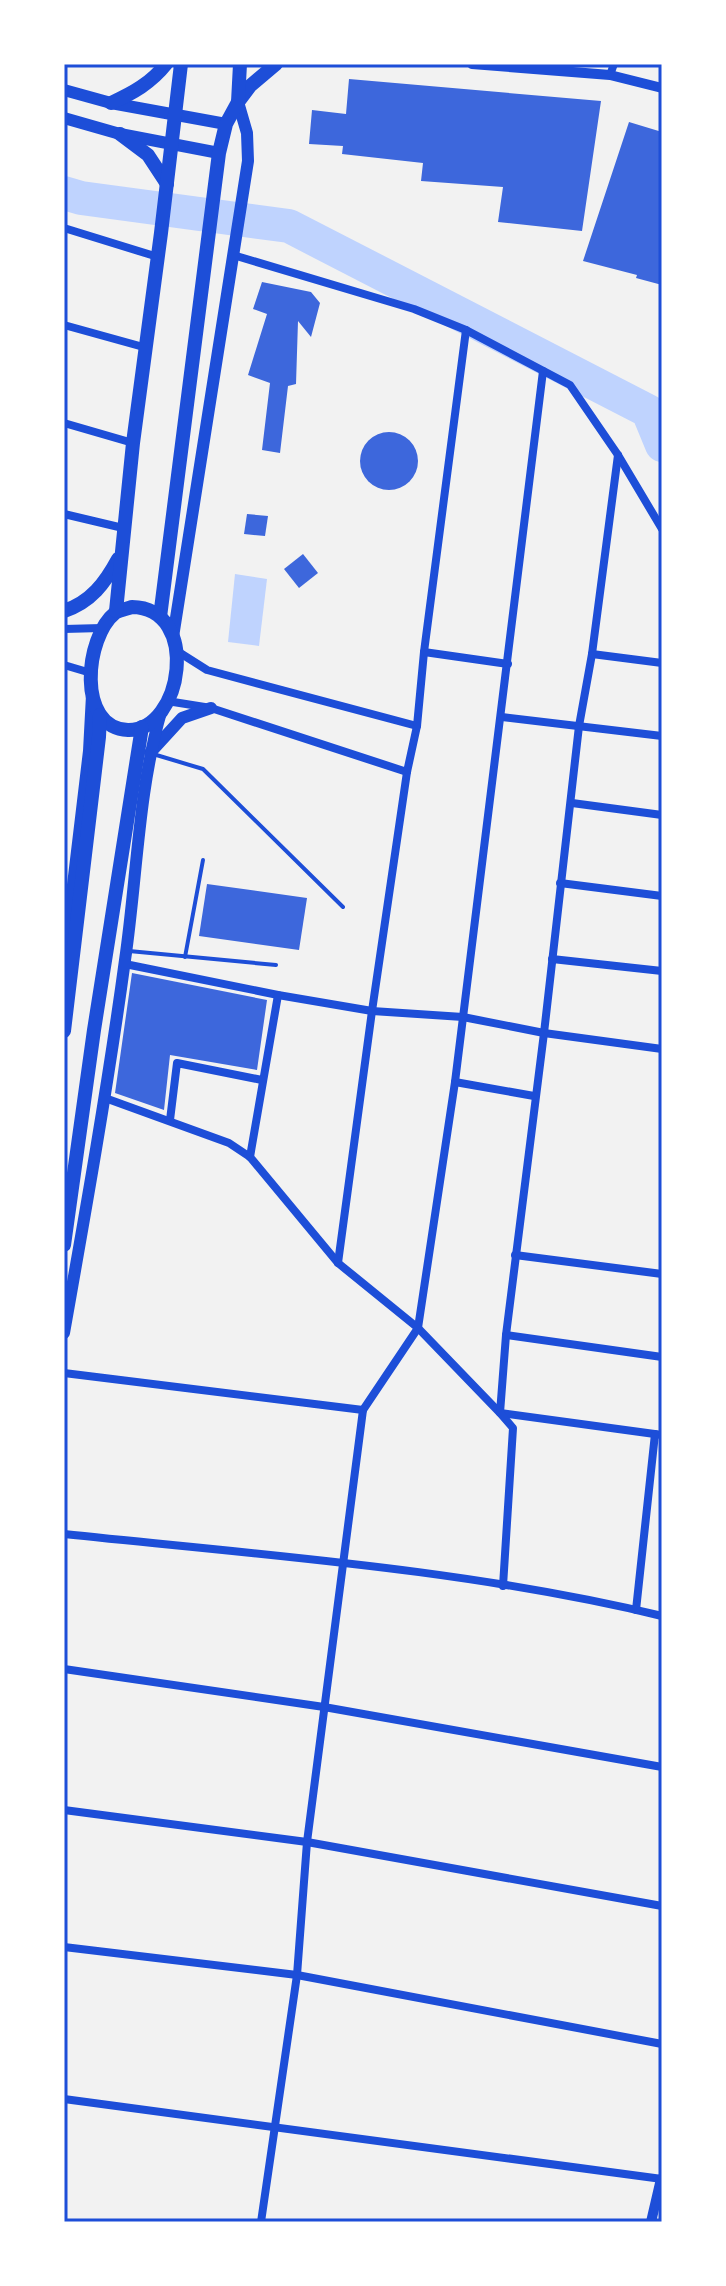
<svg xmlns="http://www.w3.org/2000/svg" width="726" height="2286" viewBox="0 0 726 2286" font-family="'Public Sans',sans-serif">
	<rect width="100%" height="100%" fill="#f2f2f2"/>
	<polygon fill="#bfd3fe" points="235,574 267,579 259,646 228,642"/>
	<g fill="none" stroke-linecap="round" stroke-linejoin="round">
		<polyline stroke="#bfd3fe" stroke-width="34" points="64,193 81,198 289,226 648,411 662,445"/>
	</g>
	<g fill="#3d67dc">
		<polygon points="349,79 601,101 582,231 498,222 503,187 421,181 423,163 342,154 343,146 309,144 312,110 346,114"/>
		<polygon points="629,122 662,132 662,285 636,278 637,275 583,261"/>
		<polygon points="262,282 311,292 320,303 311,337 298,321 296,384 288,386 280,453 262,450 270,383 248,375 267,314 253,309"/>
		<circle cx="389" cy="461" r="29"/>
		<polygon points="247,514 268,516 265,536 244,534"/>
		<polygon points="303,554 318,573 299,588 284,569"/>
		<polygon points="207,884 307,898 299,950 199,936"/>
		<polygon points="132,973 267,1000 257,1070 170,1055 164,1110 115,1093"/>
	</g>
	<g fill="none" stroke-linecap="round" stroke-linejoin="round">
		<g stroke="#1d4ed8" stroke-width="4">
			<polyline points="153,754 203,769 343,907"/>
			<polyline points="129,951 276,965"/>
			<polyline points="185,957 203,860"/>
		</g>
		<g stroke="#1d4ed8" stroke-width="8">
			<polyline points="610,75 614,64"/>
			<polyline points="64,228 158,257"/>
			<polyline points="233,255 414,309 466,330 570,385 618,455 662,529"/>
			<polyline points="64,325 147,348"/>
			<polyline points="64,423 133,443"/>
			<polyline points="64,514 123,528"/>
			<polyline points="64,629 102,628"/>
			<polyline points="177,651 207,670 417,726"/>
			<polyline points="424,652 508,664"/>
			<polyline points="592,654 662,663"/>
			<polyline points="64,665 91,673"/>
			<polyline points="167,701 211,708 407,772"/>
			<polyline points="502,717 662,736"/>
			<polyline points="572,803 662,815"/>
			<polyline points="560,883 662,896"/>
			<polyline points="552,959 662,971"/>
			<polyline points="125,964 278,995 372,1011 463,1017 544,1033 662,1049"/>
			<polyline points="455,1082 534,1096"/>
			<polyline points="105,1098 229,1143 250,1157 338,1263 418,1328 500,1413 662,1435"/>
			<polyline points="170,1120 177,1063 262,1080"/>
			<polyline points="250,1157 278,995"/>
			<polyline points="515,1255 662,1274"/>
			<polyline points="338,1263 372,1011 407,772 417,726 424,652 466,330"/>
			<polyline points="506,1335 662,1357"/>
			<polyline points="64,1373 363,1410"/>
			<path d="M64 1534C263 1555 467 1569 662 1616"/>
			<polyline points="503,1586 513,1428 500,1413 506,1335 544,1033 579,726 592,654 618,455"/>
			<polyline points="636,1610 655,1434"/>
			<polyline points="64,1669 324,1707 662,1767"/>
			<polyline points="64,1810 307,1842 662,1906"/>
			<polyline points="64,1947 297,1975 662,2044"/>
			<polyline points="64,2099 662,2179"/>
			<polyline points="261,2222 297,1975 307,1842 363,1410 418,1328 455,1082 543,371"/>
		</g>
		<g stroke="#1d4ed8" stroke-width="10">
			<polyline points="472,64 610,75 662,88"/>
			<polyline points="651,2222 661,2179"/>
		</g>
		<g stroke="#1d4ed8" stroke-width="12">
			<polyline points="64,90 111,103 226,124"/>
			<polyline points="64,118 120,134 219,153"/>
			<polyline points="173,637 248,161 247,133 238,102"/>
			<polyline points="150,753 182,718 211,708"/>
			<polyline points="64,960 89,751 92,695"/>
			<path d="M64 1333C86 1209 108 1085 125 960 137 878 138 792 161 712"/>
		</g>
		<g stroke="#1d4ed8" stroke-width="14">
			<polyline points="238,102 250,86 276,64"/>
			<path d="M111 103C133 93 151 83 166 64"/>
			<polyline points="120,134 148,155 167,184"/>
			<path d="M132 607C201 608 183 731 128 730 76 728 85 637 115 613 119 610 126 609 132 607Z"/>
			<path d="M64 611C91 602 105 583 118 559"/>
			<polyline points="116,611 133,443 161,233 181,64"/>
			<polyline points="160,617 219,153 226,124 238,102 240,64"/>
			<polyline points="64,1031 99,737 100,715"/>
			<polyline points="64,1245 94,1030 142,727"/>
		</g>
	</g>
	<rect width="726" height="2286" fill="none" stroke="#ffffff" stroke-width="132"/>
	<rect x="66" y="66" width="594" height="2154" fill="none" stroke="#1d4ed8" stroke-width="3"/>
</svg>
